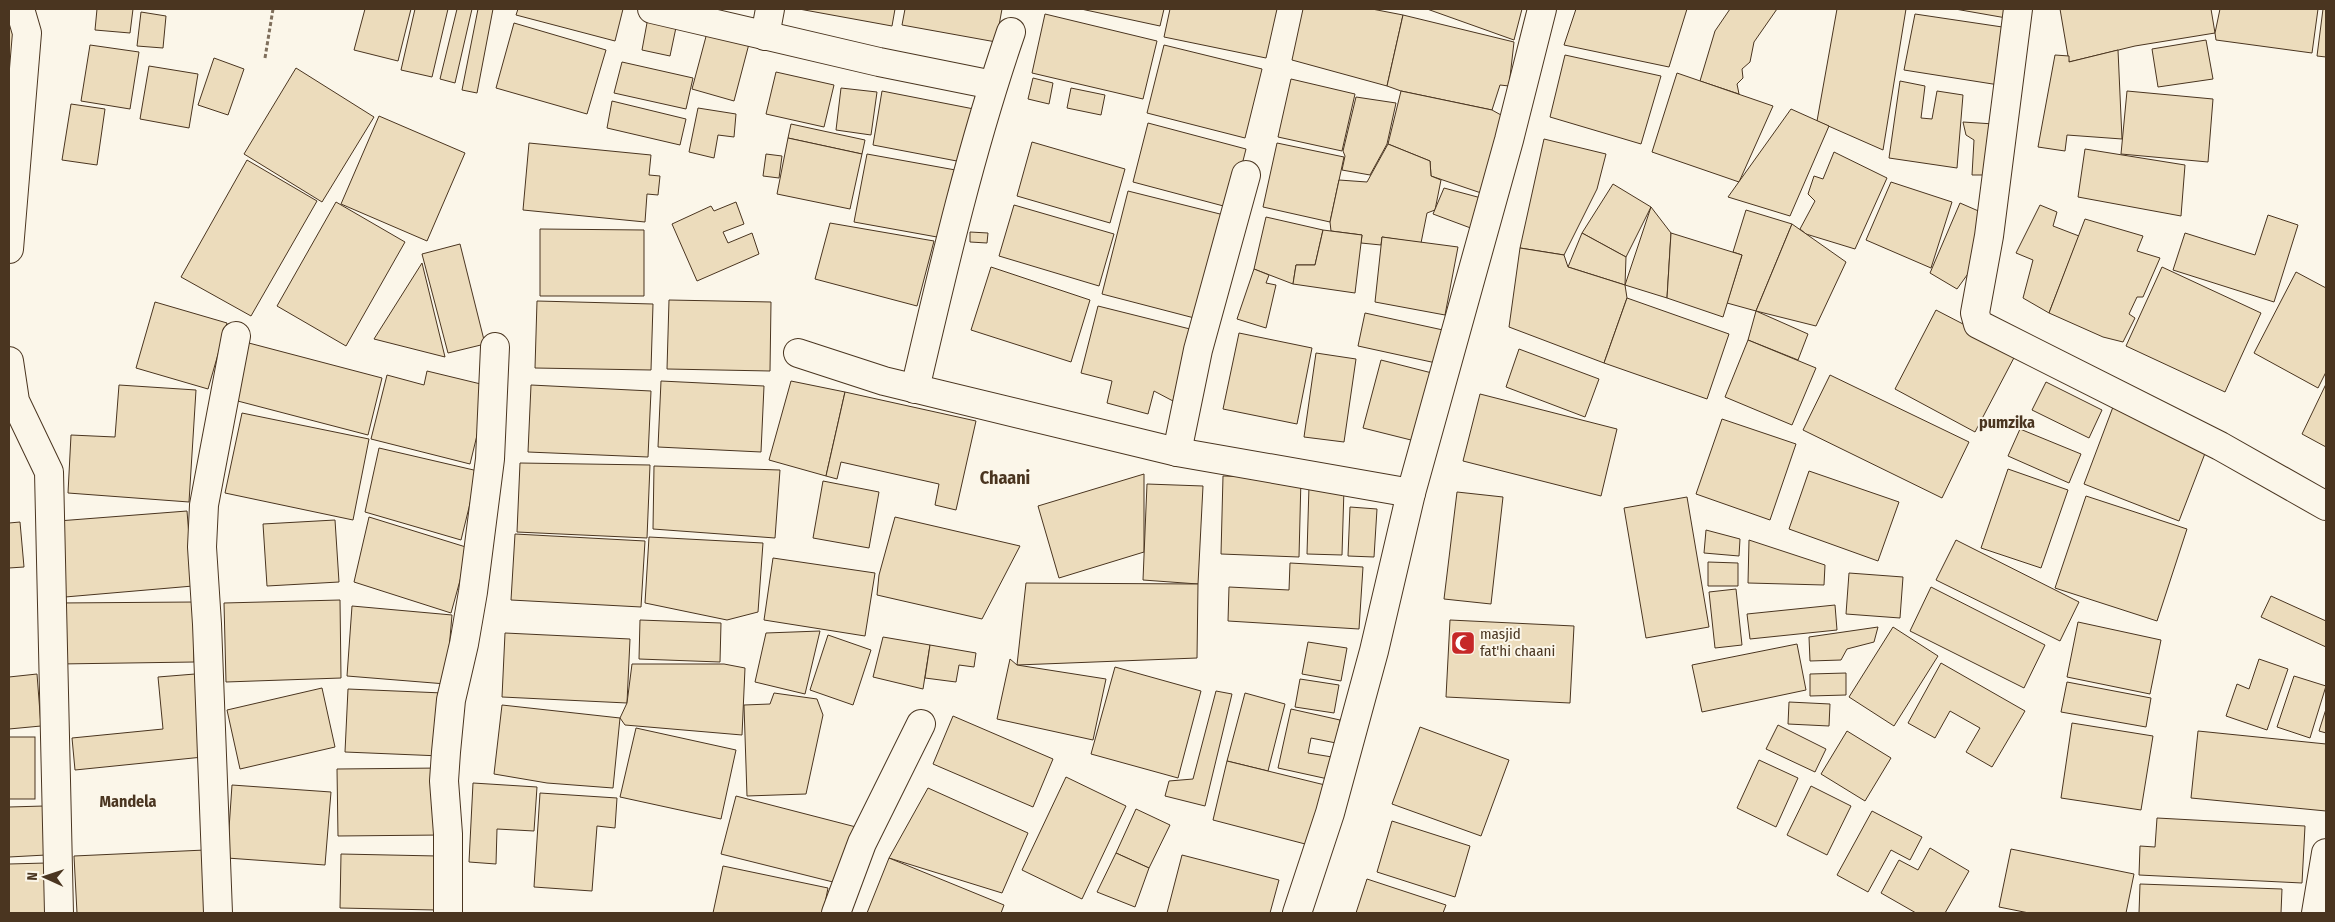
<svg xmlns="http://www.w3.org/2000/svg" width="2335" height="922" viewBox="0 0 2335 922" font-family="'Fira Sans Condensed',sans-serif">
	<rect width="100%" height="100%" fill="#fbf6e9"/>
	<g fill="#ecdcbc" stroke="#4a3520">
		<polygon points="97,9 133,9 130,33 95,30"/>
		<polygon points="365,9 411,9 398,61 354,50"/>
		<polygon points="415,9 448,9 432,77 401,70"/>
		<polygon points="457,9 472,9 455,83 440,79"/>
		<polygon points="478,9 493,9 477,93 462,90"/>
		<polygon points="518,9 623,9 615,41 516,15"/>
		<polygon points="799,9 895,9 892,26"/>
		<polygon points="905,9 1002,9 996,42 902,25"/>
		<polygon points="1081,9 1164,9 1160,26"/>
		<polygon points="1170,9 1277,9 1266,58 1164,37"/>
		<polygon points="1303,9 1372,9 1403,15 1387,86 1292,60"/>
		<polygon points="1427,9 1522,9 1514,40"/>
		<polygon points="1576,9 1687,9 1669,67 1564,45"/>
		<polygon points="1730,9 1777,9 1754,42 1750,62 1742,69 1743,78 1737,84 1739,94 1700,81 1715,31"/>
		<polygon points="1837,9 1906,9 1883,150 1817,121"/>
		<polygon points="1955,9 2013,9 2012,19"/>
		<polygon points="2060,9 2211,9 2215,33 2135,46 2069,62"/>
		<polygon points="2220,9 2318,9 2312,53 2216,40 2215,33"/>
		<polygon points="2323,9 2326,9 2326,57 2317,56"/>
		<polygon points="141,12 166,16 163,48 137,46"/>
		<polygon points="649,12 678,18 670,56 642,50"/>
		<polygon points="1045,14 1157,41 1143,99 1032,73"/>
		<polygon points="1915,14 2009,28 1999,85 1904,70"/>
		<polygon points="1403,15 1514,42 1509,86 1500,85 1492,110 1401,91 1387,86"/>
		<polygon points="9,20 18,22 9,84"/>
		<polygon points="514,23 606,50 587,114 496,88"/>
		<polygon points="708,29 750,40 734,101 692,89"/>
		<polygon points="2206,40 2213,79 2158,87 2152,49"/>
		<polygon points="90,45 139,52 130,109 81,101"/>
		<polygon points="1164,45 1262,69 1245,138 1147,113"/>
		<polygon points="2118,50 2122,139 2067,135 2065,151 2038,147 2055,55 2069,56 2069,62"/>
		<polygon points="1565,55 1661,76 1641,144 1550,117"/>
		<polygon points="214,58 244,69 228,115 198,105"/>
		<polygon points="622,62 693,78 686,109 614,93"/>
		<polygon points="149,66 198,74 189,128 140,119"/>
		<polygon points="296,68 374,117 322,202 244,154"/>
		<polygon points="776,72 834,85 824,127 766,114"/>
		<polygon points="1677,73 1773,106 1739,182 1652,152"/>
		<polygon points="1033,78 1053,83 1049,104 1028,99"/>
		<polygon points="1291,79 1355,94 1342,151 1278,137"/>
		<polygon points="1900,81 1925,86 1921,118 1932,119 1937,91 1963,95 1957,168 1889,158"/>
		<polygon points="841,88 877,92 871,135 836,130"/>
		<polygon points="1071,88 1105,95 1101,115 1067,108"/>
		<polygon points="882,91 979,110 962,162 873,145"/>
		<polygon points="1401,91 1492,110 1501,115 1490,196 1431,176 1430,161 1388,144"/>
		<polygon points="2127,91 2213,99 2208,162 2121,154"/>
		<polygon points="1356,97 1396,103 1387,144 1370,175 1342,170 1345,156 1343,151"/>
		<polygon points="612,101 686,119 680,145 607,128"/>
		<polygon points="71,104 105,109 97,165 62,160"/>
		<polygon points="698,108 736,114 734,137 718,135 714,158 689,152"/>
		<polygon points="1791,109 1829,126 1790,216 1728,197"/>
		<polygon points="379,116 465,153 427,241 341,204"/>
		<polygon points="1963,122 1994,124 1990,175 1972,175 1974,140 1966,135"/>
		<polygon points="1148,123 1246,149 1231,208 1133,182"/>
		<polygon points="791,124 865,140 862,154 788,138"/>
		<polygon points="788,138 862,154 850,209 777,194"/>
		<polygon points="1544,139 1606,154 1597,189 1564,255 1520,248"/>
		<polygon points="1032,142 1125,169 1110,223 1017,196"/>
		<polygon points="529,143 651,155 649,175 660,176 658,195 647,194 645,222 523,210"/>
		<polygon points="1277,143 1344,157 1330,222 1263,207"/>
		<polygon points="1388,144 1430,161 1431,176 1441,180 1435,210 1427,213 1421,243 1382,237 1381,245 1361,243 1362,235 1331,231 1330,222 1339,180 1367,182"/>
		<polygon points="2085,149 2185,165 2181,216 2078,197"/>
		<polygon points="1834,152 1887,178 1855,249 1806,234 1800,229 1815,201 1808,194 1814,176 1823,179"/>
		<polygon points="766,154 782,156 779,178 763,176"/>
		<polygon points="867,154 961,171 937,237 854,222"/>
		<polygon points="247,160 317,201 251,316 181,277"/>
		<polygon points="1891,182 1952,202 1931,268 1866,240"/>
		<polygon points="1613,184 1651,207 1626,257 1582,233"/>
		<polygon points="1444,188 1485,199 1476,230 1433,214"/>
		<polygon points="1128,191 1228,216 1202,320 1102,294"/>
		<polygon points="336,202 405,242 346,346 277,306"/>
		<polygon points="736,202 744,224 723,232 728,243 752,233 759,254 697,281 672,224 711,206 714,211"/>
		<polygon points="1960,203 1990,216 1975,264 1957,289 1930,273"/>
		<polygon points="1014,205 1114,234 1099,286 999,256"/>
		<polygon points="2040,205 2057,212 2053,226 2079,236 2049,313 2023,298 2033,260 2016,253"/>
		<polygon points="1651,207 1671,233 1667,298 1625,285"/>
		<polygon points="1746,210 1792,224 1756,311 1727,303 1742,255 1733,252"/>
		<polygon points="2268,215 2298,225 2274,302 2173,270 2185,233 2255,255"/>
		<polygon points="1266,217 1323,230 1315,265 1296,265 1293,284 1254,269"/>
		<polygon points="2085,219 2143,236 2137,251 2160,258 2143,297 2137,297 2129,314 2135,318 2123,342 2103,337 2049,313"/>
		<polygon points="830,223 934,241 917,306 815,279"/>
		<polygon points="1792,224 1846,262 1816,326 1756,311"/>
		<polygon points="540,229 644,230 644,296 540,296"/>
		<polygon points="1323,230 1362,235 1355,293 1293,284 1296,265 1315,265"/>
		<polygon points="970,232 988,233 987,243 970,242"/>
		<polygon points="1582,233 1626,257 1625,285 1568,267"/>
		<polygon points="1671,233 1742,255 1723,317 1667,298"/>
		<polygon points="1382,237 1458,247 1445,315 1375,302"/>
		<polygon points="460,244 485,344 448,353 422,254"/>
		<polygon points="1520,248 1564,255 1568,267 1625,285 1627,298 1604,363 1509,327"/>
		<polygon points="422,263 445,357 374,339"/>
		<polygon points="991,267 1090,300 1071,362 971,330"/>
		<polygon points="2162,267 2261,313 2225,392 2126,346"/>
		<polygon points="1254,269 1269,275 1266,283 1276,285 1266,328 1237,319"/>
		<polygon points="2296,272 2326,288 2326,372 2318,388 2254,353"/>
		<polygon points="1627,298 1729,334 1707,399 1604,363"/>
		<polygon points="669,300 771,302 770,371 667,369"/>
		<polygon points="537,301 653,304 651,370 535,368"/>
		<polygon points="155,302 227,323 208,389 136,368"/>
		<polygon points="1098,306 1190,329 1173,401 1154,391 1148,414 1107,403 1112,381 1081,373"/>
		<polygon points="1936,310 2017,352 1975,432 1895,389"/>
		<polygon points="1756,311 1808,334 1798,360 1748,340"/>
		<polygon points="1365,313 1443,330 1436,363 1358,346"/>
		<polygon points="1239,333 1312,348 1297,424 1223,409"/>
		<polygon points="1748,340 1816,368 1792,425 1725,397"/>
		<polygon points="245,342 382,378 368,435 230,399"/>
		<polygon points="1519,349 1599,379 1585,417 1506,387"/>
		<polygon points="1316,353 1356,359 1344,442 1304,437"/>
		<polygon points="1381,360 1432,373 1415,441 1363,428"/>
		<polygon points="427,371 489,386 470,464 371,439 387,375 424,385"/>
		<polygon points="1830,375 1969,442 1942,498 1803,430"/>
		<polygon points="661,381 764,386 761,452 658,447"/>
		<polygon points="791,381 845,392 826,476 769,460"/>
		<polygon points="2046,382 2102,410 2089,438 2032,410"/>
		<polygon points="2326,384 2326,447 2302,434"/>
		<polygon points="119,385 196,390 189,502 68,493 71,435 115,437"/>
		<polygon points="531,385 651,391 648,457 528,452"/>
		<polygon points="845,392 976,421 956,510 935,505 939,484 841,462 837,479 826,476"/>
		<polygon points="1480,394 1617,429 1601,496 1463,461"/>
		<polygon points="2113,407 2209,443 2179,521 2084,484"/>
		<polygon points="242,413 369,439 353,520 225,493"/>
		<polygon points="1722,419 1796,444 1770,520 1696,494"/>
		<polygon points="2020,429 2081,454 2069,483 2008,456"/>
		<polygon points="379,448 478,471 461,540 365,512"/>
		<polygon points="520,463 650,465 647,538 517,532"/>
		<polygon points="654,466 780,470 775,538 653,529"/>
		<polygon points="2008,469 2068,490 2041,568 1981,548"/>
		<polygon points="1809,471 1899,502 1878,561 1789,529"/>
		<polygon points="1144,474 1144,552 1059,578 1038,506"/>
		<polygon points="1223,476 1301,478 1299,557 1221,554"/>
		<polygon points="823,481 879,492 869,548 813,538"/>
		<polygon points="1147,484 1203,486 1198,584 1143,580"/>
		<polygon points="1309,486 1344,488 1342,555 1307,554"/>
		<polygon points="1457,492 1503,497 1491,604 1444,599"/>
		<polygon points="2086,496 2187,529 2157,621 2055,588"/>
		<polygon points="1687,497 1709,627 1646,638 1624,508"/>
		<polygon points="1350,507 1377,509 1374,557 1348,556"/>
		<polygon points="187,511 193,586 65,597 58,521"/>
		<polygon points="369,517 469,548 451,613 354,582"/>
		<polygon points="895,517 1020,546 982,619 877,595 879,575"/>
		<polygon points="335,520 339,582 267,586 263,524"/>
		<polygon points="20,522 24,567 9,568 9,523"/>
		<polygon points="1706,530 1740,539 1739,556 1704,553"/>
		<polygon points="515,534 645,541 641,607 511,600"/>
		<polygon points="649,537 763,543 758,612 727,620 645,603"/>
		<polygon points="1749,540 1825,565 1824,585 1748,583"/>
		<polygon points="1956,540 2079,602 2060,641 1936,580"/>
		<polygon points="773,558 875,573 865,636 764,620"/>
		<polygon points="1708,562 1738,563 1738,586 1708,586"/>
		<polygon points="1290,563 1363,567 1359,629 1228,621 1229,587 1289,590"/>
		<polygon points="1849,573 1903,577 1900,618 1846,614"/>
		<polygon points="1026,583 1198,584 1197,658 1017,665"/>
		<polygon points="1931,587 2045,645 2024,688 1910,631"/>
		<polygon points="1736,589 1742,645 1715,648 1709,592"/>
		<polygon points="2271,596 2326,621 2326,647 2261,617"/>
		<polygon points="340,600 341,678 226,682 224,603"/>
		<polygon points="194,602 194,662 59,664 58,603"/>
		<polygon points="1835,605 1837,630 1750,639 1747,614"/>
		<polygon points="352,606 452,615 446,684 347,676"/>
		<polygon points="640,620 721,623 720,662 639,659"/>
		<polygon points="1450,620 1574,626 1570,703 1446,697"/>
		<polygon points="2078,622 2161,640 2150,694 2067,677"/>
		<polygon points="1878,627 1874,642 1847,649 1841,660 1810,661 1809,637"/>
		<polygon points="1893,627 1938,656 1894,726 1849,697"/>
		<polygon points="820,631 805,694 755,682 766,633"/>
		<polygon points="505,633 630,639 627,703 502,697"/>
		<polygon points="828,635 871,650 853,705 810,690"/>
		<polygon points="883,637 930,645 923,689 873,677"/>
		<polygon points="1308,642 1347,648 1341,681 1302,674"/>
		<polygon points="1797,644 1806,690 1702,712 1692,665"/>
		<polygon points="930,645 976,653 974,667 959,665 956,682 925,678"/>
		<polygon points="1010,659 1017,665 1106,679 1093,740 997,719"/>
		<polygon points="2259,659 2288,669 2267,730 2226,716 2237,684 2249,689"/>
		<polygon points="1941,663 2025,711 1992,767 1966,752 1980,728 1950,711 1935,738 1908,723"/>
		<polygon points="632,664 724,664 745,668 742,735 625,725 620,718 627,703"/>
		<polygon points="1115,667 1201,691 1178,778 1091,754"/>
		<polygon points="1846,673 1846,695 1810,696 1810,674"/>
		<polygon points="37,674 41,726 9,729 9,677"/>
		<polygon points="195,674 203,757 75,770 72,738 163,729 158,677"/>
		<polygon points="2294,676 2326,686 2310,738 2277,727"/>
		<polygon points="1300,679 1339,685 1334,713 1295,707"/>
		<polygon points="2067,682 2151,698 2146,727 2061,712"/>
		<polygon points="322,688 335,747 240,769 227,710"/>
		<polygon points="348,689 443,693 441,756 345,752"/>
		<polygon points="1216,691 1232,694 1205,806 1165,796 1169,781 1193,779"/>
		<polygon points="774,693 817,699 823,715 806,794 747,796 744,705 770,704"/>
		<polygon points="1245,693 1285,704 1268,771 1227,761"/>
		<polygon points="1789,702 1830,704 1829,726 1788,724"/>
		<polygon points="502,705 620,718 613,788 547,783 494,774"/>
		<polygon points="1291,709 1340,720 1336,743 1311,738 1308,753 1332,757 1328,779 1278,768"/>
		<polygon points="2326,709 2326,733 2319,731"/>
		<polygon points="953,716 1053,759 1033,807 933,764"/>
		<polygon points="2072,723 2153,736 2141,810 2061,798"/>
		<polygon points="1778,725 1826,749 1815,772 1766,749"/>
		<polygon points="1420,727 1509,760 1481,836 1392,804"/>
		<polygon points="636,728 736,750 721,819 620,797"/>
		<polygon points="1847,731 1891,758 1865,801 1821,774"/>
		<polygon points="2198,731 2326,744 2326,811 2191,798"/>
		<rect x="9" y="737" width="26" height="62"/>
		<polygon points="1759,760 1798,778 1776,827 1737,808"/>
		<polygon points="1227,761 1325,785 1309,845 1213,820"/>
		<polygon points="441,768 441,835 338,836 337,769"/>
		<polygon points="1066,777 1126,806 1082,899 1022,870"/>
		<polygon points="473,783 537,787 534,831 497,829 496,864 469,862"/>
		<polygon points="232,785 331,792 325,865 227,858"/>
		<polygon points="1811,786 1851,806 1827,855 1787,835"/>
		<polygon points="928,788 1028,833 1002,893 889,858"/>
		<polygon points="540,793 617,798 615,828 597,826 592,891 534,887"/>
		<polygon points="736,796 856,827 841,884 721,854"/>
		<polygon points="44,806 46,855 9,857 9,807"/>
		<polygon points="1136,809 1170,825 1149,868 1116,853"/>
		<polygon points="1872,811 1922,837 1910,860 1891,850 1868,892 1837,875"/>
		<polygon points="2157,818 2305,826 2302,883 2139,875 2140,846 2155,847"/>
		<polygon points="1392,821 1470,846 1455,897 1377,872"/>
		<polygon points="1930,848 1969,871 1945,913 1916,913 1881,893 1899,860 1918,870"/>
		<polygon points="2011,849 2134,874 2126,913 2029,913 1999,907"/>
		<polygon points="205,850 208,913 77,913 74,856"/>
		<polygon points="1116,853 1149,868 1135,907 1097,892"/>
		<polygon points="341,854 437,856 436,910 340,908"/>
		<polygon points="1182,855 1279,880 1270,913 1167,913"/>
		<polygon points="889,858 1004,905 1001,913 867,913"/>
		<polygon points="46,863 47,913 9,913 9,864"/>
		<polygon points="723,866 828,888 823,913 713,913"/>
		<polygon points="1367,879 1446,905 1443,913 1356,913"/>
		<polygon points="2140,884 2282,889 2281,913 2139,913"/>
	</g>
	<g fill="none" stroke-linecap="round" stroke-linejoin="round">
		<defs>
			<g id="minor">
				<polyline points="652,9 879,62 993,85"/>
				<polyline points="2018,9 1989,236 1975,313 1978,324 2220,446 2326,506"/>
				<polyline points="765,36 770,9"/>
				<polyline points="9,249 27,33 20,9"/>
				<polyline points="798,353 884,381 1177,452 1411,493"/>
				<polyline points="9,361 15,401 49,472 59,913"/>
				<path d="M915 389C943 269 971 148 1011 32"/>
				<polyline points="1177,452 1198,350 1246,175"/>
				<polyline points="218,913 207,624 202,547 204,505 236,336"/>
				<polyline points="448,913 448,834 444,781 446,752 451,700 464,644 473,592 490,459 495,347"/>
				<polyline points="836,913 862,843 921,724"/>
				<polyline points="1297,913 1330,813 1374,651 1411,493 1509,140 1542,9"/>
				<polyline points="2316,913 2326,853"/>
			</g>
		</defs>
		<use href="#minor" stroke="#4a3520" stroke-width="30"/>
		<polyline stroke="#7f6f5c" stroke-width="3" stroke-dasharray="4 2.5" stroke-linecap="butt" points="265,58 273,9"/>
		<use href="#minor" stroke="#fbf6e9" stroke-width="28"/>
	</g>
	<defs>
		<symbol id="mosque-square" viewBox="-11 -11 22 22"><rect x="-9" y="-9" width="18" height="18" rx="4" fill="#c62828" stroke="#fbf6e9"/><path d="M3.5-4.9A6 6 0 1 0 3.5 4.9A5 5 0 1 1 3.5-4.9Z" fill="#fff"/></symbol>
	</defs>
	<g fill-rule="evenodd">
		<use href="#mosque-square" x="1449" y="629" width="28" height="28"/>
	</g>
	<g text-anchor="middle" stroke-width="4" stroke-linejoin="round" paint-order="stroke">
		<g font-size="15" fill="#4a3520" stroke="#fbf6e9" text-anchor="start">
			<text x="1480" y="639">masjid<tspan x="1480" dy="17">fat'hi chaani</tspan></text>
		</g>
		<g font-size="16" font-weight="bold" fill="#4a3520" stroke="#fbf6e9">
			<text x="2007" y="428">pumzika</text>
			<text x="128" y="807">Mandela</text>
		</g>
		<g font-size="18" font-weight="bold" fill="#4a3520" stroke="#fbf6e9">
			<text x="1005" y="484">Chaani</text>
		</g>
	</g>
	<rect width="2335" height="922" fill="none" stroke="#4a3520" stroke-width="20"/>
	<g transform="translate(45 877) rotate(273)" stroke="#fbf6e9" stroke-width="4" paint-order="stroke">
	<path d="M0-4L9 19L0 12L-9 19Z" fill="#4a3520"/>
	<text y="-8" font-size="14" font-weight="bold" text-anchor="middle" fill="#4a3520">N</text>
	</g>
</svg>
